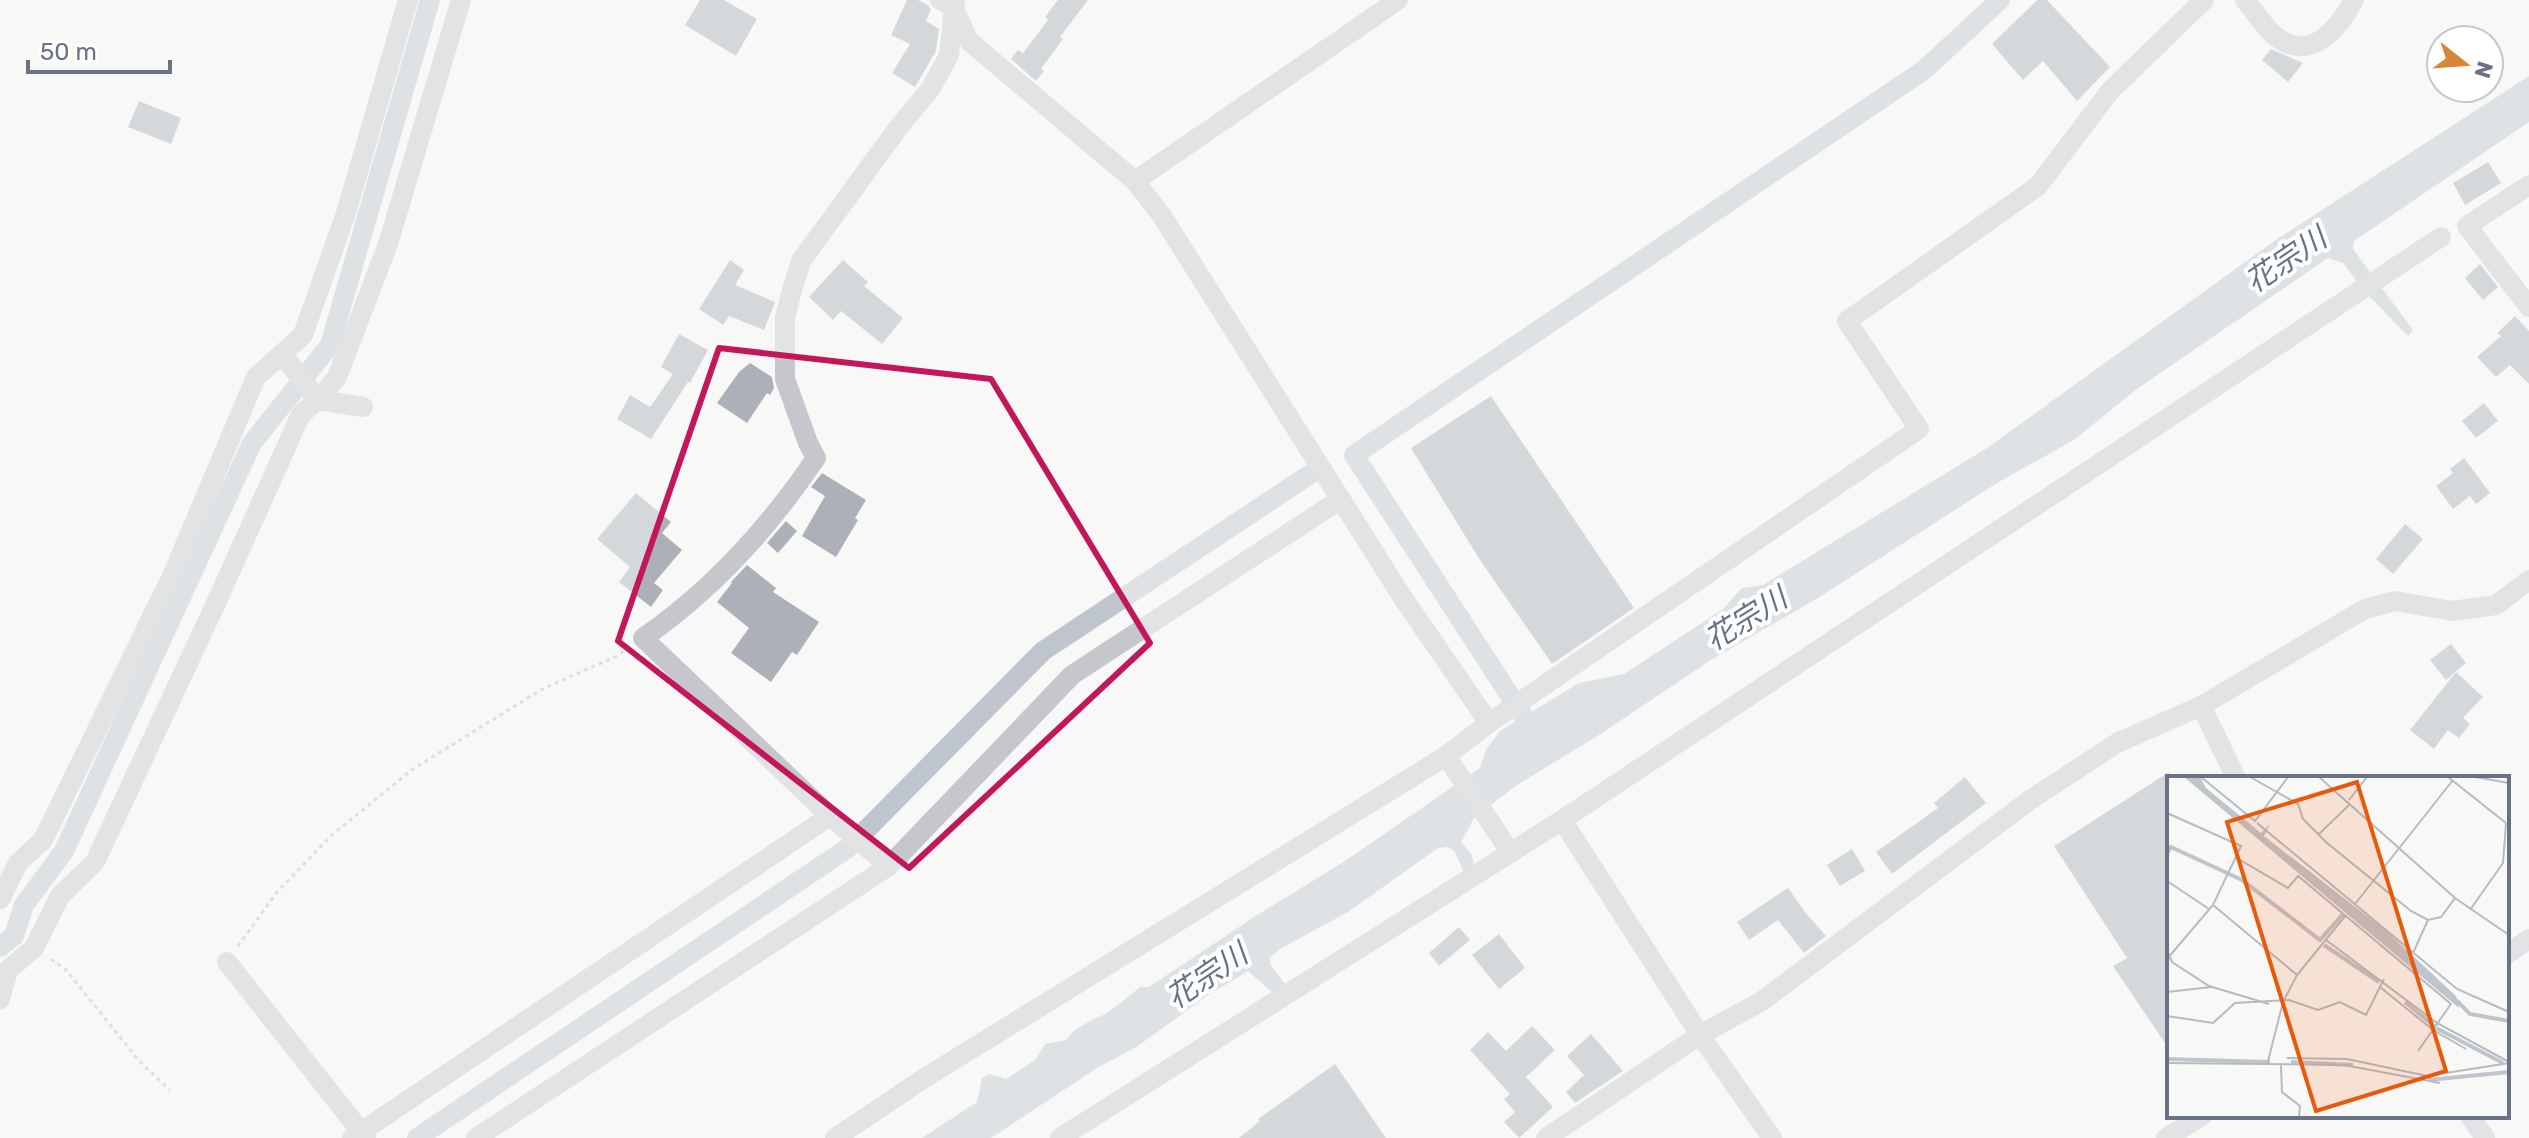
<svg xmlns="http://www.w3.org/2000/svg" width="2529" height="1138" viewBox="0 0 2529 1138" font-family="Rubik,'Noto Sans JP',sans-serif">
	<rect width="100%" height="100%" fill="#f8f9f7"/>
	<path fill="#bfc5cc" d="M2529 76V122L2354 241 2353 249 2413 330 2408 336 2367 294 2343 263 2328 258 2137 389 2074 440 1997 483 1818 598 1711 660 1596 737 1517 785 1474 818 1461 842 1472 855 1474 865 1465 874 1454 851 1448 847 1438 848 1348 912 1280 949 1270 958V964L1285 984 1274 994 1248 971 1207 996 1138 1046 1097 1068 991 1138H922L977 1102 982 1078 989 1074 1006 1079 1035 1060 1045 1044 1066 1040C1076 1026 1089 1022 1103 1015 1115 1008 1129 996 1140 987H1149L1254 917 1345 861 1480 768 1486 750 1500 731 1579 683 1624 674 1723 609 1742 588 1763 585 1987 448 2277 239Z"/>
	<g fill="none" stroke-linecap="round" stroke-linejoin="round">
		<g stroke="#bfc5cc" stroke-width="20">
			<polyline points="1538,739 1354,455 1924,70 2000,0"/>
			<polyline points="864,832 1043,651 1309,475"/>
			<polyline points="0,947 14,936 24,905 64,851 252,443 330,345 430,0"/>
			<polyline points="417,1138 848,848"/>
		</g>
	</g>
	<g fill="#acb0b9">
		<polygon points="700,0 724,0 757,19 736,56 685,25"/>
		<polygon points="907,0 918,0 928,5 931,9 926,21 939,29 936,51 915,87 892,73 910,44 891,35"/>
		<polygon points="1058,0 1088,0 1060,37 1063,39 1041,69 1044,71 1036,81 1011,59 1018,50 1023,53 1048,20 1045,17"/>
		<polygon points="2037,0 2047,0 2110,67 2077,101 2043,61 2023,80 1992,44"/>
		<polygon points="2271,49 2303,63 2288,82 2262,60"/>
		<polygon points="139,101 181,118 171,144 128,127"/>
		<polygon points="2488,162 2501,183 2465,205 2453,183"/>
		<polygon points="730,260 744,270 735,285 775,302 764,330 729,316 723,325 699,309"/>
		<polygon points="843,260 868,282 864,286 903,318 882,344 841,311 833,320 809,297"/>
		<polygon points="2480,264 2498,287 2483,300 2465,278"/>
		<polygon points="2515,316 2529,331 2529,384 2510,365 2496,377 2477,357 2501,336 2497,333"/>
		<polygon points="679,334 708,350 690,383 688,382 651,439 617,419 630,395 650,407 673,374 661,367"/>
		<polygon points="750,363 772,377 774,388 770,395 767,393 747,423 717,403 739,372"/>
		<polygon points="1491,396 1634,608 1552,664 1480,560 1411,448"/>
		<polygon points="2484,403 2498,421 2476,438 2462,421"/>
		<polygon points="2464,458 2490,493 2476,504 2470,496 2453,509 2436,486 2453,473 2450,469"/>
		<polygon points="822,473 866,500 855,518 858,520 836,557 802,536 825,496 811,487"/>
		<polygon points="636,493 671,522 662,533 682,550 654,583 663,590 651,607 619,582 630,567 597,539"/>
		<polygon points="786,521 797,531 778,553 767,543"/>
		<polygon points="2405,524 2423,539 2393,574 2376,559"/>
		<polygon points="747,565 776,588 773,592 819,622 797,655 792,652 771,682 731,653 749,628 717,602 732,583 731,582"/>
		<polygon points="2451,644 2466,663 2446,680 2430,660"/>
		<polygon points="2456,672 2483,697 2463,718 2470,724 2459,738 2448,730 2434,749 2410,730"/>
		<polygon points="2169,772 2169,1049 2113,966 2127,958 2054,846"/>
		<polygon points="1965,777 1986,803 1892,874 1876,852 1938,808 1934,803"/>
		<polygon points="1852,849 1865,871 1840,886 1827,865"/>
		<polygon points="1788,888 1805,912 1826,936 1804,953 1778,920 1749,940 1737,922"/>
		<polygon points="1459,927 1470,940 1439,966 1429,953"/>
		<polygon points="1499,934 1525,968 1499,989 1472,955"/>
		<polygon points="1532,1026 1555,1050 1526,1077 1553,1107 1519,1138 1504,1122 1515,1112 1504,1099 1510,1094 1470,1050 1488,1032 1506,1051"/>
		<polygon points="1591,1034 1623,1071 1575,1103 1566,1092 1584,1075 1567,1056"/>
		<polygon points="1335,1064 1386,1138 1239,1138 1260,1121 1258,1119"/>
	</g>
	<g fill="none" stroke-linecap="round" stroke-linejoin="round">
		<g stroke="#bdbec2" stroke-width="3" stroke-dasharray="4 4" stroke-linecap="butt">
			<polyline points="238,946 277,892 333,834 413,769 544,688 615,657 627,649"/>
			<polyline points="51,959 66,970 140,1062 170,1090"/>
		</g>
		<g stroke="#c5c7cc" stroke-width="20">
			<polyline points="940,0 953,7 969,41 1135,181 1162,216 1403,598 1489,723"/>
			<path d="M2245 0C2254 11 2262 24 2273 34 2308 65 2337 31 2354 0"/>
			<polyline points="1135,181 1398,0"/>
			<polyline points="2529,185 2467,226 2529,307"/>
			<polyline points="282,354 318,400 363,407"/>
			<polyline points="2201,706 2236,778"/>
			<polyline points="1446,756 1511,853"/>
			<polyline points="1562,820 1700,1035 1772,1138"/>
			<path d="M889 866 830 816 643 638C711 591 770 526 816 458L808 443 785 379V318L792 290 801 261 898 128 931 88 949 55 955 0"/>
			<polyline points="0,899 18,863 43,840 172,576 256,377 303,335 346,213 408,0"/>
			<polyline points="2507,954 2529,939"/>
			<polyline points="227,962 366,1138"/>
			<polyline points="0,999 8,970 34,948 60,896 95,862 217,601 301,414 318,400 337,377 388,244 461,0"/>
			<polyline points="2470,1116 2485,1138"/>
			<polyline points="352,1138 830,816"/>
			<polyline points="476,1138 889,866 1072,675 1341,499"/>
			<polyline points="835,1138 923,1079 1446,756 1489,723 1919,429 1847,321 2038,186 2110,91 2204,0"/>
			<polyline points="1060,1138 1562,820 2441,237"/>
			<polyline points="1546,1138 1700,1035 1762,1001 2030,800 2117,743 2201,706 2365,609 2395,601 2452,611 2496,605 2529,580"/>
			<polyline points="2166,1138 2202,1116"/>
		</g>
	</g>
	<path d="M0 0H2529V1138H0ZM719 348 991 379 1150 643 909 868 618 641Z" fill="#f8f9f7" fill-opacity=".55" fill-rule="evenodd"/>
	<path fill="none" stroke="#c2185b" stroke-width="6" stroke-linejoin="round" d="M719 348 991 379 1150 643 909 868 618 641Z"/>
	<g text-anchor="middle" stroke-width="8" stroke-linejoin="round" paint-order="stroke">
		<g font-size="30" font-style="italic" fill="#667380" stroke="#fff">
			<text transform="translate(2286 260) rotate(-34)" y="10">花宗川</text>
			<text transform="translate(1746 619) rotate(-32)" y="10">花宗川</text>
			<text transform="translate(1207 976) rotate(-34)" y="10">花宗川</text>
		</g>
	</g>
	<g transform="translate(2167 776)">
		<rect width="342" height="342" fill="#f8f9f7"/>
		<path d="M17 1H33L39 12 94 57 103 48 97 60 218 154 289 220 292 232Z" fill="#bfc5cc"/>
		<path fill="none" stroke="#bfc5cc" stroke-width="4" d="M0 77 4 71 75 104 153 164 176 138M157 169 212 206M289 224 303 238 342 245M238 226 267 250M269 252 336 287M0 283 103 286M124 286 186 289M261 304 342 296"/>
		<path fill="none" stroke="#b6bbc2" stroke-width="2" d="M34 1 88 45 121 1M83 1 131 28 136 43 160 67 244 135 261 144 274 141 288 122M152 1 288 122 342 159M281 1 339 47M308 1 342 7M182 24 200 1M0 37 74 70 46 129 0 183M90 47 290 213 342 236M152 58 182 29M68 81 121 112 131 100 284 228 251 275M0 105 42 133M188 128 286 4M46 129 130 199M303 134 336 87 339 47M159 164 270 247 342 286M0 175 5 186 42 210 102 228M246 177 261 144M213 211 266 254 299 273M0 216 44 211M0 240 46 247 68 227 122 224 151 234 173 226 199 239 217 203M120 282 180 283 260 300 342 287M0 287 177 289 273 307M100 289 116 226 130 199 179 139M114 289 115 316 133 330 132 341"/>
		<path fill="#e8590c" fill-opacity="0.15" stroke="#e8590c" stroke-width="4" d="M190 6 279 295 149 335 60 46Z"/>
		<rect width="342" height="342" fill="none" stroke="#6a7285" stroke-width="4"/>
	</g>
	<g transform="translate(2465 64) rotate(107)"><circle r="38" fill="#ffffff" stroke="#c3c7ce" stroke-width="2"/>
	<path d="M0-6L14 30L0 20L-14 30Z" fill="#d88738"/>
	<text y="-12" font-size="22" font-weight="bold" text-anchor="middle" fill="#6a7285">N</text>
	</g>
	<path d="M28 60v12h142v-12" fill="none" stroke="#6a7285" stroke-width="4"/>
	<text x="40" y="60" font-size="24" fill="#6a7285" stroke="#ffffff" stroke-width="6" paint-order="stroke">50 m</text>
</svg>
